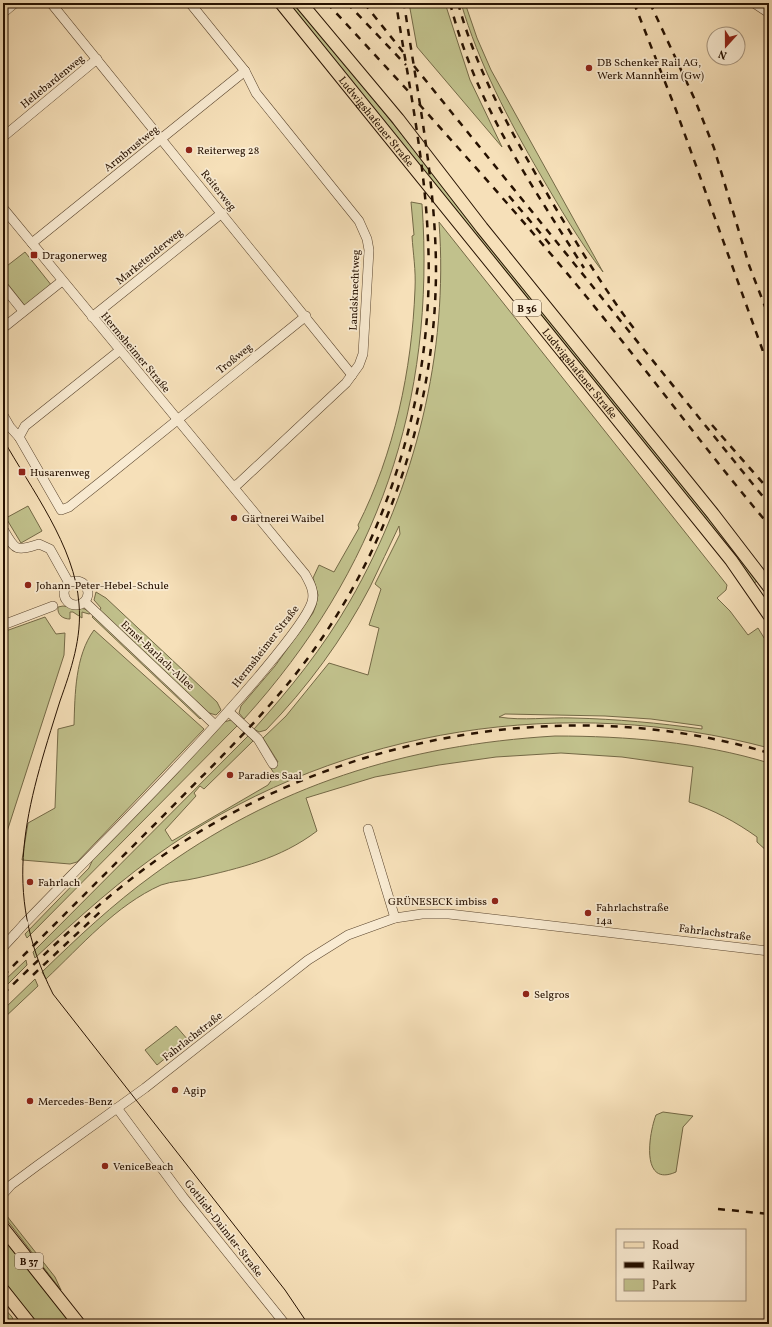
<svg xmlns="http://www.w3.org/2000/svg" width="772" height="1327" viewBox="0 0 772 1327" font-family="Vollkorn,serif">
	<rect width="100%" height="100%" fill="#f6e0b9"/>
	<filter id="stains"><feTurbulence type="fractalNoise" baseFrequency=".005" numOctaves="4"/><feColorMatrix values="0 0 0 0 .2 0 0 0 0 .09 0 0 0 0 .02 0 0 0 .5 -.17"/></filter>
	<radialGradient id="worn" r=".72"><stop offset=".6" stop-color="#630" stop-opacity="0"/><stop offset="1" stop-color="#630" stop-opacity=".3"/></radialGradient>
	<g fill="#c1c18c" stroke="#746946" fill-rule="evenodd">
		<polygon points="288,3 295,3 362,85 759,580 754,583"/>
		<polygon points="409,3 445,3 470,80 502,147 417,47"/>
		<path d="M461 3H465L477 38 491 70 603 272C579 241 560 208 540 174 508 119 479 64 461 3Z"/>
		<path d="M411 202 422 204C436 402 378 571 244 719L239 713 241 706 275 666 313 613 316 605 318 595 313 578 319 565 334 572 359 528 358 525C394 454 412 370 415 289 416 270 413 253 412 236L414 235Z"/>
		<path d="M439 222 727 585 726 590 717 598 730 611 748 635 758 628 769 646V748C567 694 345 727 171 845 122 878 78 918 35 958L33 952 248 736 253 741 204 789 200 786 194 793 196 796 165 830 172 841 268 785 275 775 270 767 278 762 263 738 286 716 329 663 368 675 379 628 369 625 381 589 375 584 400 534 399 526C389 546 380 567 370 587 343 639 307 688 266 730L259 732 254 729C290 689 323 648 350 601 415 488 449 352 439 222ZM505 714 605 716 651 719 702 726V729C659 723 616 719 573 718 548 717 523 721 499 717Z"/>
		<polygon points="25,252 52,286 26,307 3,278 3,269"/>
		<polygon points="28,506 42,531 21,543 6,518"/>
		<polygon points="96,592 106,598 217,702 221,710 216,715 209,713 99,611 101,608 94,600"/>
		<path d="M63 606 85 609 91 613 89 614 82 612V618L73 612H70V619C63 619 57 615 58 607Z"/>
		<polygon points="94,615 202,717 200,719 92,617"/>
		<polygon points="45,617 56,634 65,633 64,655 3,844 3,632"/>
		<path d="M94 630 204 729 77 862 70 864 22 860 28 823 55 808 58 729 74 725C75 694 75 656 94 630Z"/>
		<polygon points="231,720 237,726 27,938 25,934 89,868 93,859 224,722"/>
		<path d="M555 736C627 736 700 742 769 763V853L757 842V837C736 822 714 810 689 802L693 767 622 757 561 753 496 757 439 765 375 777 306 798 317 831C280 859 240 868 197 878 185 881 172 881 161 885 116 905 81 946 46 979L42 972C77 938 113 904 153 875 275 785 405 745 555 736Z"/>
		<polygon points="26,960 27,965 3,989 3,982"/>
		<polygon points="35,979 38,986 3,1019 3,1010"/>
		<polygon points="176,1026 188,1040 157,1065 145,1050"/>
		<path d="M663 1112 693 1116 683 1127 676 1172C640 1188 649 1133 656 1115Z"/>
		<polygon points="3,1211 55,1277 61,1290 3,1215"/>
		<polygon points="3,1238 72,1324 37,1324 3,1280"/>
		<polygon points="3,1307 12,1317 15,1324 3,1324"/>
	</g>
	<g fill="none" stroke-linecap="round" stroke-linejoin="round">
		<defs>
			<g id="minor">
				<polyline points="51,3 352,375"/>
				<polyline points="190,3 245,71 256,93 359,221 367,239 369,250 363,354 359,365 346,383 238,484 233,486"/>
				<polyline points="754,3 769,13"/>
				<polyline points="3,13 15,3"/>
				<polyline points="3,137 97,59"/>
				<path d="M3 208 305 574C310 583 315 592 312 602 306 621 272 660 259 676 185 763 103 842 24 924"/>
				<polyline points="32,243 245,71"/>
				<polyline points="3,286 23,311"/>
				<polyline points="92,317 222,213"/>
				<polyline points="3,328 62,281"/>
				<polyline points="3,415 10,427 19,437 61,510 69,507 108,476 306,316"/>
				<polyline points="19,437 25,426 119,351"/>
				<path d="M3 529C15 550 15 552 39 544L50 549 69 583"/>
				<circle cx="76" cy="593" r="12"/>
				<polyline points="85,602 215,725"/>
				<polyline points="3,625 53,606"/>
				<polyline points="229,712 258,739 273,764"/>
				<polyline points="368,829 395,918"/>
				<polyline points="3,947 15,934"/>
				<polyline points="117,1108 183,1197 285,1324"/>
				<polyline points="3,1194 11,1185 38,1165 145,1088 308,960 348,935 395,918 422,914 449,914 769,951"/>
			</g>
			<g id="major">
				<path id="s1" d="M281 3 731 560 769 615"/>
				<polyline points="301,3 398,119 482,228 713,514 769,587"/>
				<polyline points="3,1228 79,1324"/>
				<polyline points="3,1290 30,1324"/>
			</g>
		</defs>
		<use href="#minor" stroke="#5a452e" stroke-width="10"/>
		<use href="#major" stroke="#261100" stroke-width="14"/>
		<use href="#minor" stroke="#f9ebd2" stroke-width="9"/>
		<use href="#major" stroke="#f6e0b9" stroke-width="12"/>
		<path stroke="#261100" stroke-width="1" d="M3 439C31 489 75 546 79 604 82 638 71 670 60 701 26 809 0 889 53 994L285 1290 308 1324"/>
		<g stroke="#261100" stroke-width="2.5" stroke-dasharray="7 7" stroke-linecap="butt">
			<polyline points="327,3 410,93"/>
			<polyline points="347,3 406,65"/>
			<polyline points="364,3 403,52"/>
			<path d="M450 3C476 105 529 181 584 268"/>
			<path d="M458 3C477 73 513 135 549 197 576 242 603 288 635 330"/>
			<polyline points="634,3 676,110 769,368"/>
			<polyline points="650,3 695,100 714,148 749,265 769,317"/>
			<polyline points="414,66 769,504"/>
			<path d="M419 104C487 180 555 256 618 336 669 399 717 464 769 525"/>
			<polyline points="509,196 553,248"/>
			<polyline points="712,425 769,490"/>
			<path d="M370 541C412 447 433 343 428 240 425 162 408 80 396 3"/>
			<polyline points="33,975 100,912"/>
			<path d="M3 976C55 924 107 872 159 820 204 774 250 730 291 680 383 566 435 419 436 272 436 182 417 92 404 3"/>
			<path d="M3 994C57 942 111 890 174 848 345 734 571 693 769 753"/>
			<polyline points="718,1209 769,1214"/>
		</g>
		<defs>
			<polyline id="minor-bridge" points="15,934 24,924"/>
		</defs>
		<use href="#minor-bridge" stroke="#5a452e" stroke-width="10" stroke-linecap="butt"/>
		<use href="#minor-bridge" stroke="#f9ebd2" stroke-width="9"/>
	</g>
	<g fill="#8f2418" stroke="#f9ebd2" stroke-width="1.5">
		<circle cx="589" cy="68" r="4"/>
		<circle cx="189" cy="150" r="4"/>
		<rect x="30" y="251" width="8" height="8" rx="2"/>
		<rect x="18" y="468" width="8" height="8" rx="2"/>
		<circle cx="234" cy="518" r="4"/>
		<circle cx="28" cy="585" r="4"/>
		<circle cx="230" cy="775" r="4"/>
		<circle cx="30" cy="882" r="4"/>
		<circle cx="495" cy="901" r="4"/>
		<circle cx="588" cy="913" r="4"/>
		<circle cx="526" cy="994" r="4"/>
		<circle cx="175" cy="1090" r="4"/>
		<circle cx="30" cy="1101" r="4"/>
		<circle cx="105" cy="1166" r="4"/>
	</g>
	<g text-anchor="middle" stroke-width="3.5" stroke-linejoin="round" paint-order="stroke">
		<g fill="#f9ebd2" stroke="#65523f" stroke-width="1">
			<rect x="513" y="300" width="28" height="16" rx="3"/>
			<rect x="15" y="1253" width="28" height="16" rx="3"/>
		</g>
		<g font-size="10" font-weight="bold" fill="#261100">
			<text x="527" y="312">B 36</text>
			<text x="29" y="1265">B 37</text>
		</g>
		<g font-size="11" fill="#261100" stroke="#f9ebd2" text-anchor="start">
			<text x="597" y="66">DB Schenker Rail AG,<tspan x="597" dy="13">Werk Mannheim (Gw)</tspan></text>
			<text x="197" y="154">Reiterweg 28</text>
			<text x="42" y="259">Dragonerweg</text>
			<text x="30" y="476">Husarenweg</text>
			<text x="242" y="522">Gärtnerei Waibel</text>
			<text x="36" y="589">Johann-Peter-Hebel-Schule</text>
			<text x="238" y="779">Paradies Saal</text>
			<text x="38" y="886">Fahrlach</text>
			<text x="487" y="905" text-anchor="end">GRÜNESECK imbiss</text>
			<text x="596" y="911">Fahrlachstraße<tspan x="596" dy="13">14a</tspan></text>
			<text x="534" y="998">Selgros</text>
			<text x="183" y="1094">Agip</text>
			<text x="38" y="1105">Mercedes-Benz</text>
			<text x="113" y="1170">VeniceBeach</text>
		</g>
		<g font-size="11" fill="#261100" stroke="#f9ebd2">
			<text transform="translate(52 81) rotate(-39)" y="4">Hellebardenweg</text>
			<text dy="4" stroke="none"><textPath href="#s1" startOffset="152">Ludwigshafener Straße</textPath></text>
			<text transform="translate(131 148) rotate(-39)" y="4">Armbrustweg</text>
			<text transform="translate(219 190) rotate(51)" y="4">Reiterweg</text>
			<text transform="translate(149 256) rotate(-39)" y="4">Marketenderweg</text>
			<text transform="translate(354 290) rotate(-88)" y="4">Landsknechtweg</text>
			<text transform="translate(136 352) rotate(50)" y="4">Hermsheimer Straße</text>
			<text transform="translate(234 358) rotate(-39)" y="4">Troßweg</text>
			<text dy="4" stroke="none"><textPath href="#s1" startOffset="476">Ludwigshafener Straße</textPath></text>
			<text transform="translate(265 646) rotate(-52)" y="4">Hermsheimer Straße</text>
			<text transform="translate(158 655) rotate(43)" y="4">Ernst-Barlach-Allee</text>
			<text transform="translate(715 932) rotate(7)" y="4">Fahrlachstraße</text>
			<text transform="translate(192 1036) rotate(-38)" y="4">Fahrlachstraße</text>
			<text transform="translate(224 1228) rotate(52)" y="4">Gottlieb-Daimler-Straße</text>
		</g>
	</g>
	<rect width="772" height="1327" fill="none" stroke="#f6e0b9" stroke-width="16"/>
	<rect x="4" y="4" width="764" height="1319" fill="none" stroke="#261100" stroke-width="2"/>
	<rect x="8" y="8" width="756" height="1311" fill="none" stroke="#261100"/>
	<rect x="616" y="1229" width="130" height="72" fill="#f9ebd2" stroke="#a5947e"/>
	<rect x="624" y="1242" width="20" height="6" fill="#f6e0b9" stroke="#a5947e"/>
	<text x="652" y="1249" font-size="12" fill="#261100">Road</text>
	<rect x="624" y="1262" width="20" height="6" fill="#261100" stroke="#a5947e"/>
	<text x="652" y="1269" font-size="12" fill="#261100">Railway</text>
	<rect x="624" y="1279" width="20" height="12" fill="#c1c18c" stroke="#a5947e"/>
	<text x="652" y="1289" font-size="12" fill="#261100">Park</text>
	<g transform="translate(726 46) rotate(201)"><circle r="19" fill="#f9ebd2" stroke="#a5947e"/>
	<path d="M0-3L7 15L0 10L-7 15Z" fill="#8f2418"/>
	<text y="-6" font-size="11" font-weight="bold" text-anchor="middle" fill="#261100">N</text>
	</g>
	<rect width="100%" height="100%" filter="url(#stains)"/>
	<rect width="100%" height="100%" fill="url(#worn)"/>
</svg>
